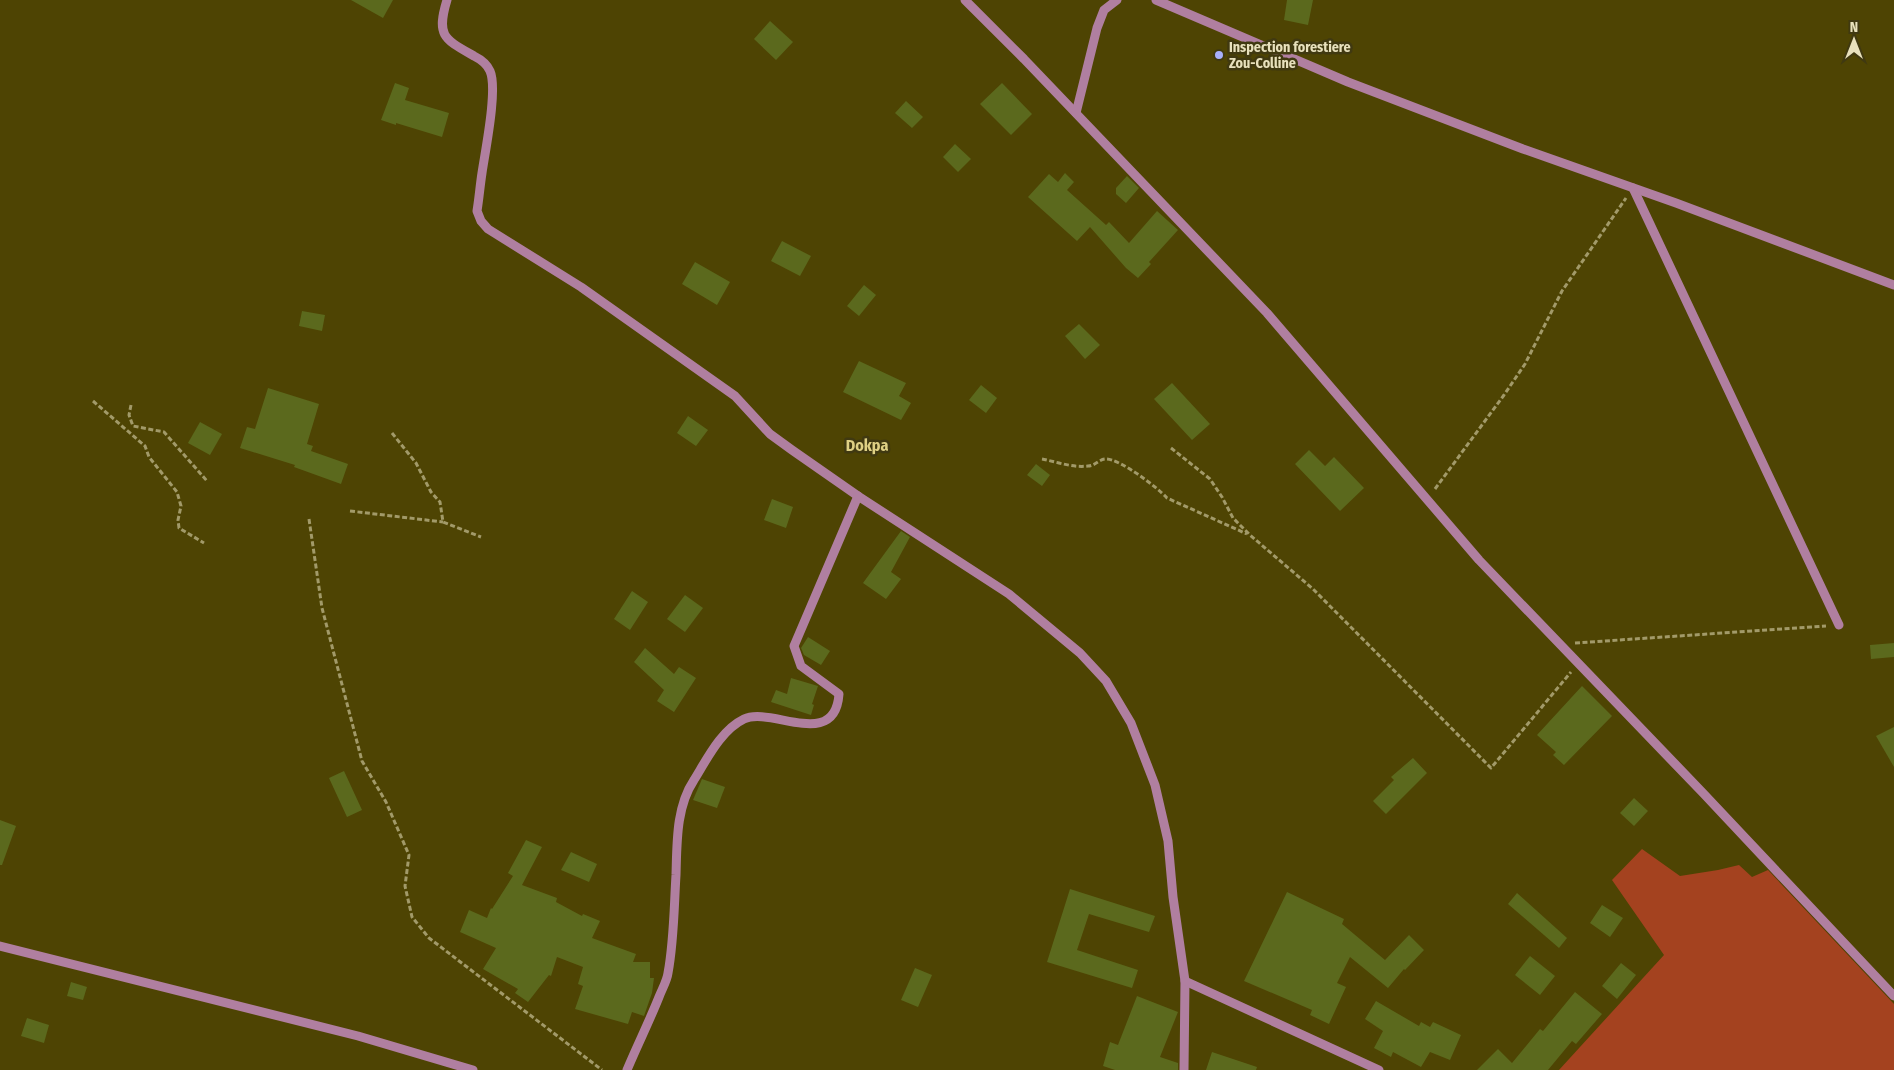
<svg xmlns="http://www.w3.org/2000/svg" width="1894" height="1070" viewBox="0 0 1894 1070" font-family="'Fira Sans Condensed',sans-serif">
	<rect width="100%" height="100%" fill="#4e4403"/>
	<polygon fill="#a4421f" points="1642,849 1680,876 1718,870 1739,865 1752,877 1768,870 1894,1004 1894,1070 1559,1070 1664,955 1612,880"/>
	<g fill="#5b691d">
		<polygon points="351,0 393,0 383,18"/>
		<polygon points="1287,0 1313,0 1308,25 1284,20"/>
		<polygon points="770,21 793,42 776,60 754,39"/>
		<polygon points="395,83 409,88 405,100 449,113 442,137 396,123 396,125 381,120"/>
		<polygon points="1002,83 1032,114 1011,135 980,104"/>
		<polygon points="906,101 923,117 912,128 895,113"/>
		<polygon points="955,144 971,159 958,172 943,157"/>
		<polygon points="1065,173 1074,182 1067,190 1106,225 1109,222 1129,243 1157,211 1178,230 1149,262 1151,264 1138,278 1126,268 1090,227 1077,241 1028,197 1049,174 1058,182"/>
		<polygon points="1127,176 1139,188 1126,203 1116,194 1116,188"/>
		<polygon points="782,241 811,256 800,276 771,261"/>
		<polygon points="695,262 730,282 717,305 682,284"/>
		<polygon points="864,285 876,295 859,316 847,306"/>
		<polygon points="302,311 325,315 322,331 299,326"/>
		<polygon points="1079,324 1100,345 1085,359 1065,336"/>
		<polygon points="859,361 906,383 899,396 911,403 901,420 843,392"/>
		<polygon points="1172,383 1210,424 1192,440 1154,399"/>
		<polygon points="981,385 997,398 986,413 969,400"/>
		<polygon points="268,388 319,404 307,444 313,446 311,451 348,464 341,484 294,467 295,465 240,448 247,427 255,429"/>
		<polygon points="688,416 708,430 696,446 677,433"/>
		<polygon points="200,422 222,434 210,455 188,443"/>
		<polygon points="1309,450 1325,466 1334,457 1364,488 1340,511 1295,464"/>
		<polygon points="1036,464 1050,475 1042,486 1027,475"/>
		<polygon points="772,499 793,507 786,528 764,520"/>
		<polygon points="901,531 910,537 891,572 901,579 886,599 863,583"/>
		<polygon points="632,591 648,602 630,630 614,619"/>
		<polygon points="685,595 703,608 685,632 667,619"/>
		<polygon points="808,637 830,651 821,665 804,655 801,648"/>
		<polygon points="1894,643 1894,657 1871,659 1870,645"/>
		<polygon points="645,648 674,674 679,667 696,678 674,712 657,701 664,690 634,662"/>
		<polygon points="791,678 818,686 812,704 814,705 811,715 771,702 776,690 787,694"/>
		<polygon points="1582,686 1612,716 1564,765 1553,755 1556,752 1537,735"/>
		<polygon points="1894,727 1894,767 1876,736"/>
		<polygon points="1413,758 1427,773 1386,814 1373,801 1394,780 1391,777"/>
		<polygon points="344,771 362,810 347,817 329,778"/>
		<polygon points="702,779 725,787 717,808 693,800"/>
		<polygon points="1634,798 1648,811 1634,826 1620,813"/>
		<polygon points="0,820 16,826 2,865 0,865"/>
		<polygon points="526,840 542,847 522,885 557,898 556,902 582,916 583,914 600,921 592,938 636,954 633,962 650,962 650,978 654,978 652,993 644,1016 632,1012 628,1024 575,1009 583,986 578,984 583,967 557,957 551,976 549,975 528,1002 515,993 518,989 483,969 496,948 460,932 469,910 487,918 491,908 492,909 513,876 508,873"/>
		<polygon points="571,852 597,864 589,882 561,870"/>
		<polygon points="1070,889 1155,916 1149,932 1089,914 1077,950 1138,970 1132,988 1047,962"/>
		<polygon points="1287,892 1344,919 1342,924 1385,960 1409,935 1424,950 1405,970 1404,969 1388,988 1350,957 1337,983 1346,987 1329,1024 1310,1015 1312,1010 1244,981"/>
		<polygon points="1517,893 1567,938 1559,948 1508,904"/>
		<polygon points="1602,905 1623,918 1610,937 1590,923"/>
		<polygon points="1530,956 1555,976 1540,995 1515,975"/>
		<polygon points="1621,963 1636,975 1617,999 1602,986"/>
		<polygon points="915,968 932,975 918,1007 901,1000"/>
		<polygon points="71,982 87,987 83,1000 67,996"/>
		<polygon points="1575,992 1602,1014 1576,1044 1572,1041 1548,1070 1477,1070 1498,1049 1512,1063 1540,1029 1543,1031"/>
		<polygon points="1137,996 1178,1012 1160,1057 1178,1063 1178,1070 1115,1070 1103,1066 1110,1042 1118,1045"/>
		<polygon points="1376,1001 1419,1026 1421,1022 1430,1027 1433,1022 1461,1035 1450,1060 1430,1052 1421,1067 1393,1052 1391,1057 1374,1048 1383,1031 1365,1019"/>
		<polygon points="27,1018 49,1025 44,1043 21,1036"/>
		<polygon points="1212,1052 1257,1067 1256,1070 1206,1070"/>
	</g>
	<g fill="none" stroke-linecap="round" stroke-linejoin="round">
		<g stroke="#a29a69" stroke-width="3" stroke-dasharray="5 2.5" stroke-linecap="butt">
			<polyline points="93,401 145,446 149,457 177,492 181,506 178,520 179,528 204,543"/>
			<polyline points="131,405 129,415 133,426 164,432 207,481"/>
			<polyline points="392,433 416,463 431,492 440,502 443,522 481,537"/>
			<polyline points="1171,448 1210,479 1222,497 1233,518 1250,535 1313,589 1491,768 1571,672"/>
			<path d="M1042 459C1057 462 1073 468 1088 466 1095 466 1099 459 1106 459 1120 459 1157 487 1167 498L1247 534"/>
			<polyline points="1435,489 1504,395 1525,364 1562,291 1626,198"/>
			<polyline points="350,511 443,522"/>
			<polyline points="309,519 322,608 362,761 386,802 409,855 405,886 412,917 429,938 602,1070"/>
			<polyline points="1575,643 1826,626"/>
		</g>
		<g stroke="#b07fa0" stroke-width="9">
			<path d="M447 0C436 36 444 39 474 56 480 59 487 64 490 71 498 89 485 152 482 173 480 186 479 199 477 211L481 221 488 229 581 287 735 396 770 434 792 450 858 496 1009 594 1080 653 1106 681 1131 723 1155 785 1168 841 1173 897 1185 981 1184 1070"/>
			<polyline points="965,0 1024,59 1267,313 1479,560 1703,793 1894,996"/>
			<polyline points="1156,0 1348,82 1523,149 1676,203 1894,285"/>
			<polyline points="1076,113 1097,28 1104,10 1117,0"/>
			<polyline points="1633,188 1839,625"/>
			<polyline points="0,946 358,1036 473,1070"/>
			<polyline points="1185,981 1379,1070"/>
			<path d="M627 1070C637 1046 649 1022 659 997 662 989 667 981 668 973 674 941 674 907 676 875 677 843 676 807 694 780 707 759 721 730 744 719 771 706 835 751 839 694L801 666 794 646 858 496"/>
		</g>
	</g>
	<circle fill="#a8b0fc" stroke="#403911" stroke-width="2" cx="1219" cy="55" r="5"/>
	<g text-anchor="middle" stroke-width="5" stroke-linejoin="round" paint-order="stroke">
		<g font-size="14" font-weight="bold" fill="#e8e1bd" stroke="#403911" text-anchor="start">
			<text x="1229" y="52">Inspection forestiere<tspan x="1229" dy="16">Zou-Colline</tspan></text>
		</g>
		<g font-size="16" font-weight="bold" fill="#ded084" stroke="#403911">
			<text x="867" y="451">Dokpa</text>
		</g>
	</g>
	<g transform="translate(1854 40)" stroke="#403911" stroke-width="4" paint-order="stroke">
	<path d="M0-4L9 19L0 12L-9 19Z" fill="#e8e1bd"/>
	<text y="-8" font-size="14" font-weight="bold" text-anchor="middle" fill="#e8e1bd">N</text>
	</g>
</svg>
